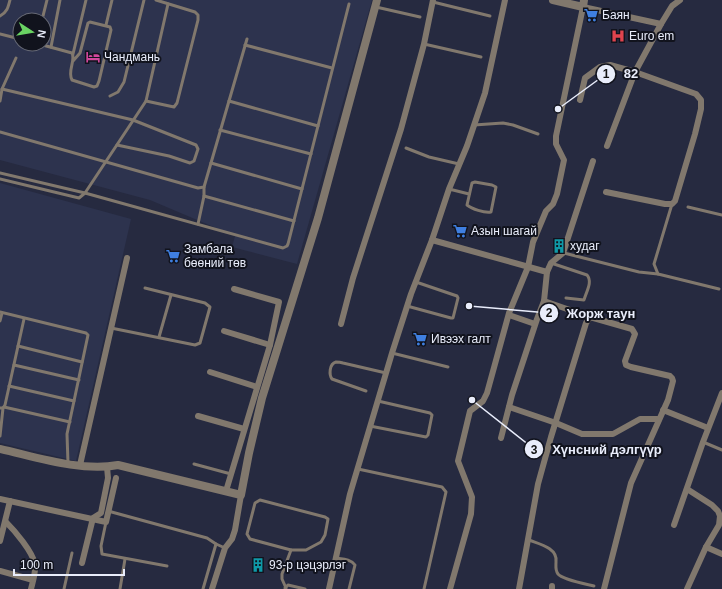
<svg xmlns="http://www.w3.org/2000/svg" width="722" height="589" viewBox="0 0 722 589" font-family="Helvetica,sans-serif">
	<rect width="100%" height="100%" fill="#262a40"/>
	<g fill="#2d334e" fill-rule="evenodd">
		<path d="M0 0H372L297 264 232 247 235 236 150 200 0 160ZM20 20H44V44H20Z"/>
		<polygon points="0,183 131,219 76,461 0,443"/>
	</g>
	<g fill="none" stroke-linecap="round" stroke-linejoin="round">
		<g stroke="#81786d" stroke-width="3">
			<polyline points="433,2 490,16"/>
			<polyline points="376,7 420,17"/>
			<path d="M0 16C7 12 8 8 10 0"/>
			<polyline points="42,20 47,0"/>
			<polyline points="106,25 112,0"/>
			<polyline points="0,34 20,39"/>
			<path d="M39 44 72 53C76 61 67 71 72 80L94 87 97 86 99 81 111 30 110 27 90 22 88 23 80 53 73 61"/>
			<polyline points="424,44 481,57"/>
			<polyline points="245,45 332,68"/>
			<polyline points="51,47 60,0"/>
			<polyline points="73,54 86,0"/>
			<polyline points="2,89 133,120 196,145 198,149 194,161 190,163 169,156 117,145"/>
			<polyline points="110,96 118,92 124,82 144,0"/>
			<polyline points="0,101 2,89 16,58"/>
			<polyline points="146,101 174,107 177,103 198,20 198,15 195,12 156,0"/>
			<polyline points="229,101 318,126"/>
			<polyline points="474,125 503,123 513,125 538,134"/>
			<polyline points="220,130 311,154"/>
			<polyline points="0,132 198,188 204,187 247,39"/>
			<polyline points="406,148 429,157 459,164"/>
			<polyline points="211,163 302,189"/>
			<polyline points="0,173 85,193 283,248 287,246 288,244 349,4"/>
			<polyline points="0,179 79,198 85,193 146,101 168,4"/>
			<path d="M475 182 492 185 496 187 491 212C484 213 472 209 467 205L472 183Z"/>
			<polyline points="449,189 469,194"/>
			<polyline points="204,196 294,221"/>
			<polyline points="672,204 654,264 658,274 719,289"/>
			<polyline points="688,207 722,215"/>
			<polyline points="198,224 204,196 204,187"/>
			<polyline points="564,253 639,272 658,274"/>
			<path d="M551 263 587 275C593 282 586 292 584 300L566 298"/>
			<polyline points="407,306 451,318 453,318 458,298 457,296 416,282"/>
			<polyline points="0,312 86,333 88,335 67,434 68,463"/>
			<polyline points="0,321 2,313"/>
			<polyline points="111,328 195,345 200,343 210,307 205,303 145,288"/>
			<polyline points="159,337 171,295"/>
			<polyline points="18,346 82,362"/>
			<polyline points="392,353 448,367"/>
			<polyline points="14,365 79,380"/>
			<polyline points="9,386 74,401"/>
			<path d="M366 391 332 379C329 375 329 364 336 362 338 362 340 362 343 363L386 373"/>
			<polyline points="4,407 70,422"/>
			<polyline points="0,408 3,408 5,405 24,319"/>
			<polyline points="370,426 426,437 428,435 432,415 430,413 378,401"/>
			<polyline points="0,436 3,408"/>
			<polyline points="703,442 722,450"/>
			<polyline points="194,464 231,474"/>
			<polyline points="358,469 442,487 446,492 424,589"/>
			<polygon points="260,500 325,517 328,519 325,535 321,542 306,550 291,550 250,539 247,534 255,503"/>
			<polyline points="108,511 207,538 216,544 225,548"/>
			<polyline points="106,522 101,546 102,554 167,566"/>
			<path d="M529 540C539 544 558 548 556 562 556 566 555 570 558 574 563 580 586 584 594 586"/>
			<path d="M336 558C343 559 351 559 355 565L349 589"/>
			<polyline points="285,588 288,585 305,589"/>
			<polyline points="286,588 282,579 282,574 291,550"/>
			<polyline points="64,589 72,553"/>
			<polyline points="120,589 125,559"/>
			<polyline points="203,589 216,544"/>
		</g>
		<g stroke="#81786d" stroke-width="6">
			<polyline points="580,100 585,78 600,67 610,65 635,72 696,94 701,100 701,109 695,134 675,201 672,204 665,204 606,192"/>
			<polyline points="607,146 635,72 661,24"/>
			<polyline points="432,240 547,272 544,301 537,319 512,395 501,438"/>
			<polyline points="547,272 551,263 563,253 593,161"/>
			<polyline points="544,301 590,317"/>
			<polyline points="509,315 535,324"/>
			<polyline points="341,324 353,278 401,129 424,44 433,0"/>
			<polyline points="224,331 270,345"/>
			<polyline points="210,372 257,387"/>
			<polyline points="509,407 556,423 582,434 613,434 640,419 659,419"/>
			<polyline points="663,410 708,428"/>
			<polyline points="198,416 244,429"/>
			<polyline points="80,465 127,258"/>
			<polyline points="687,489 712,505 718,511 720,516 719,525 706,547 687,589"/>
			<polyline points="226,491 270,345 279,302 234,289"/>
			<polyline points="0,499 106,522 116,478"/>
			<path d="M6 522C15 531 32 551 35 564 36 572 33 581 31 589"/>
			<polyline points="674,525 703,442 722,393"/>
			<polyline points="0,541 10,501"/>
			<polyline points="706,547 722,554"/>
			<polyline points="82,563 93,518 101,513 108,478 107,467"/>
			<polyline points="0,571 33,580"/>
			<polyline points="212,589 225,548 232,539 235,530 241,495"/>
			<polyline points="329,589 350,494 392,353 411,294 432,240 449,189 467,146 485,93 505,0"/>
			<polyline points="450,589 471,514 472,497 458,461 470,411 483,401 487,393 509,313 528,267 533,242 546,211 553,204 557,194 564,160 556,144 556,136 583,7 661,24 672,6 680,0"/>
			<polyline points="519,589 538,484 551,437 586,323 590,317 632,329 635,334 625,361 626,365 631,367 670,376 672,378 673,381 668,400 631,483 604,589"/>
			<polyline points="552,589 552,586"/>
		</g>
		<g stroke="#81786d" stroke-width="8">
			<polyline points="553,0 583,7 584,0"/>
			<path d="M0 449C36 457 81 472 118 465L241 495 249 453 262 398 318 218 377 0"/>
		</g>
	</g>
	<defs>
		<symbol id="supermarket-bare" viewBox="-9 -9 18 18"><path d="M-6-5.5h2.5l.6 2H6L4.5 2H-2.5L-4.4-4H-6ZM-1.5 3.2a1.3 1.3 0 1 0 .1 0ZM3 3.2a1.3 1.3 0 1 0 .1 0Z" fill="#3f7fe0" stroke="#11131d" stroke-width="2.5" paint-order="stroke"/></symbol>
		<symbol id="hospital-bare" viewBox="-9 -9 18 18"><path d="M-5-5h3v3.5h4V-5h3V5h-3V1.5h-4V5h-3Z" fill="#e0444e" stroke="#11131d" stroke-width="2.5" paint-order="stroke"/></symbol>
		<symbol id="hotel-bare" viewBox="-9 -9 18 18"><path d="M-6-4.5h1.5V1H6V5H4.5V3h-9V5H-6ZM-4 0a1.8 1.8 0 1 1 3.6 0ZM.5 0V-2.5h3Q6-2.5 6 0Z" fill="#d1479c" stroke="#11131d" stroke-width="2.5" paint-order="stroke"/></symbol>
		<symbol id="building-bare" viewBox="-9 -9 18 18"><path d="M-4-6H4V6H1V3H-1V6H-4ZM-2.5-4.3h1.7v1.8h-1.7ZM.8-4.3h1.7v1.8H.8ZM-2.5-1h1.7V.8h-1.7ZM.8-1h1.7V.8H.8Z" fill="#0f9aa8" stroke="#11131d" stroke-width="2.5" paint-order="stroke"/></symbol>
	</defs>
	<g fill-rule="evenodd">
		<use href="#supermarket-bare" x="581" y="5" width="20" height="20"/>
		<use href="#hospital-bare" x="608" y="26" width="20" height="20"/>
		<use href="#hotel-bare" x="83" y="47" width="20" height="20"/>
		<use href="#supermarket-bare" x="450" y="221" width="20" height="20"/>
		<use href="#building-bare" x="549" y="236" width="20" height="20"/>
		<use href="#supermarket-bare" x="163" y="246" width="20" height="20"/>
		<use href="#supermarket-bare" x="410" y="329" width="20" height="20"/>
		<use href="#building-bare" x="248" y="555" width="20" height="20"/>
	</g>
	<g text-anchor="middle" stroke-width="4" stroke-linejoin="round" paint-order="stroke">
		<g font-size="12" fill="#e9edfb" stroke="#11131d" text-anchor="start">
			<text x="602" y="19">Баян</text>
			<text x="629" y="40">Euro em</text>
			<text x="104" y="61">Чандмань</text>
			<text x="471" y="235">Азын шагай</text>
			<text x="570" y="250">худаг</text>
			<text x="184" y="253">Замбала<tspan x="184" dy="14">бөөний төв</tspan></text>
			<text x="431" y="343">Ивээх галт</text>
			<text x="269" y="569">93-р цэцэрлэг</text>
		</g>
	</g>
	<path fill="none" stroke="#e9edfb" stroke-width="1.5" d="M558 109L606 74M469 306L549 313M472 400L534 449"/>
	<g fill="#e9edfb" stroke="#11131d" stroke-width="1.5">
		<circle cx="558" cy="109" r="4"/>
		<circle cx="469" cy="306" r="4"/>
		<circle cx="472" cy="400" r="4"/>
		<circle cx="606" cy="74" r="10"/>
		<circle cx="549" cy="313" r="10"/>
		<circle cx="534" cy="449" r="10"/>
	</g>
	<g font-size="12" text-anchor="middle" font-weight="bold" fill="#111">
		<text x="606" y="78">1</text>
		<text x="549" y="317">2</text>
		<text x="534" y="454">3</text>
	</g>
	<g font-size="13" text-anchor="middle" font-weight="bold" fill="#e9edfb" stroke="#11131d" stroke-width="4" stroke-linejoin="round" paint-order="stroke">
		<text x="631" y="78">82</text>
		<text x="601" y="318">Жорж таун</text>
		<text x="607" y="454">Хүнсний дэлгүүр</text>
	</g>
	<g transform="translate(32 32) rotate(102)"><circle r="19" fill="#11131d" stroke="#676a76"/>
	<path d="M0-3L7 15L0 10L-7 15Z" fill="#6ad363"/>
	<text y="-6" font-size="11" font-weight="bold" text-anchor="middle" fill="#e9edfb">N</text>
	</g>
	<path d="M14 569v6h110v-6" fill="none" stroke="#e9edfb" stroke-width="2"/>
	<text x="20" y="569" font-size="12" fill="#e9edfb" stroke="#11131d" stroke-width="3" paint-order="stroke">100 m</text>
</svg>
